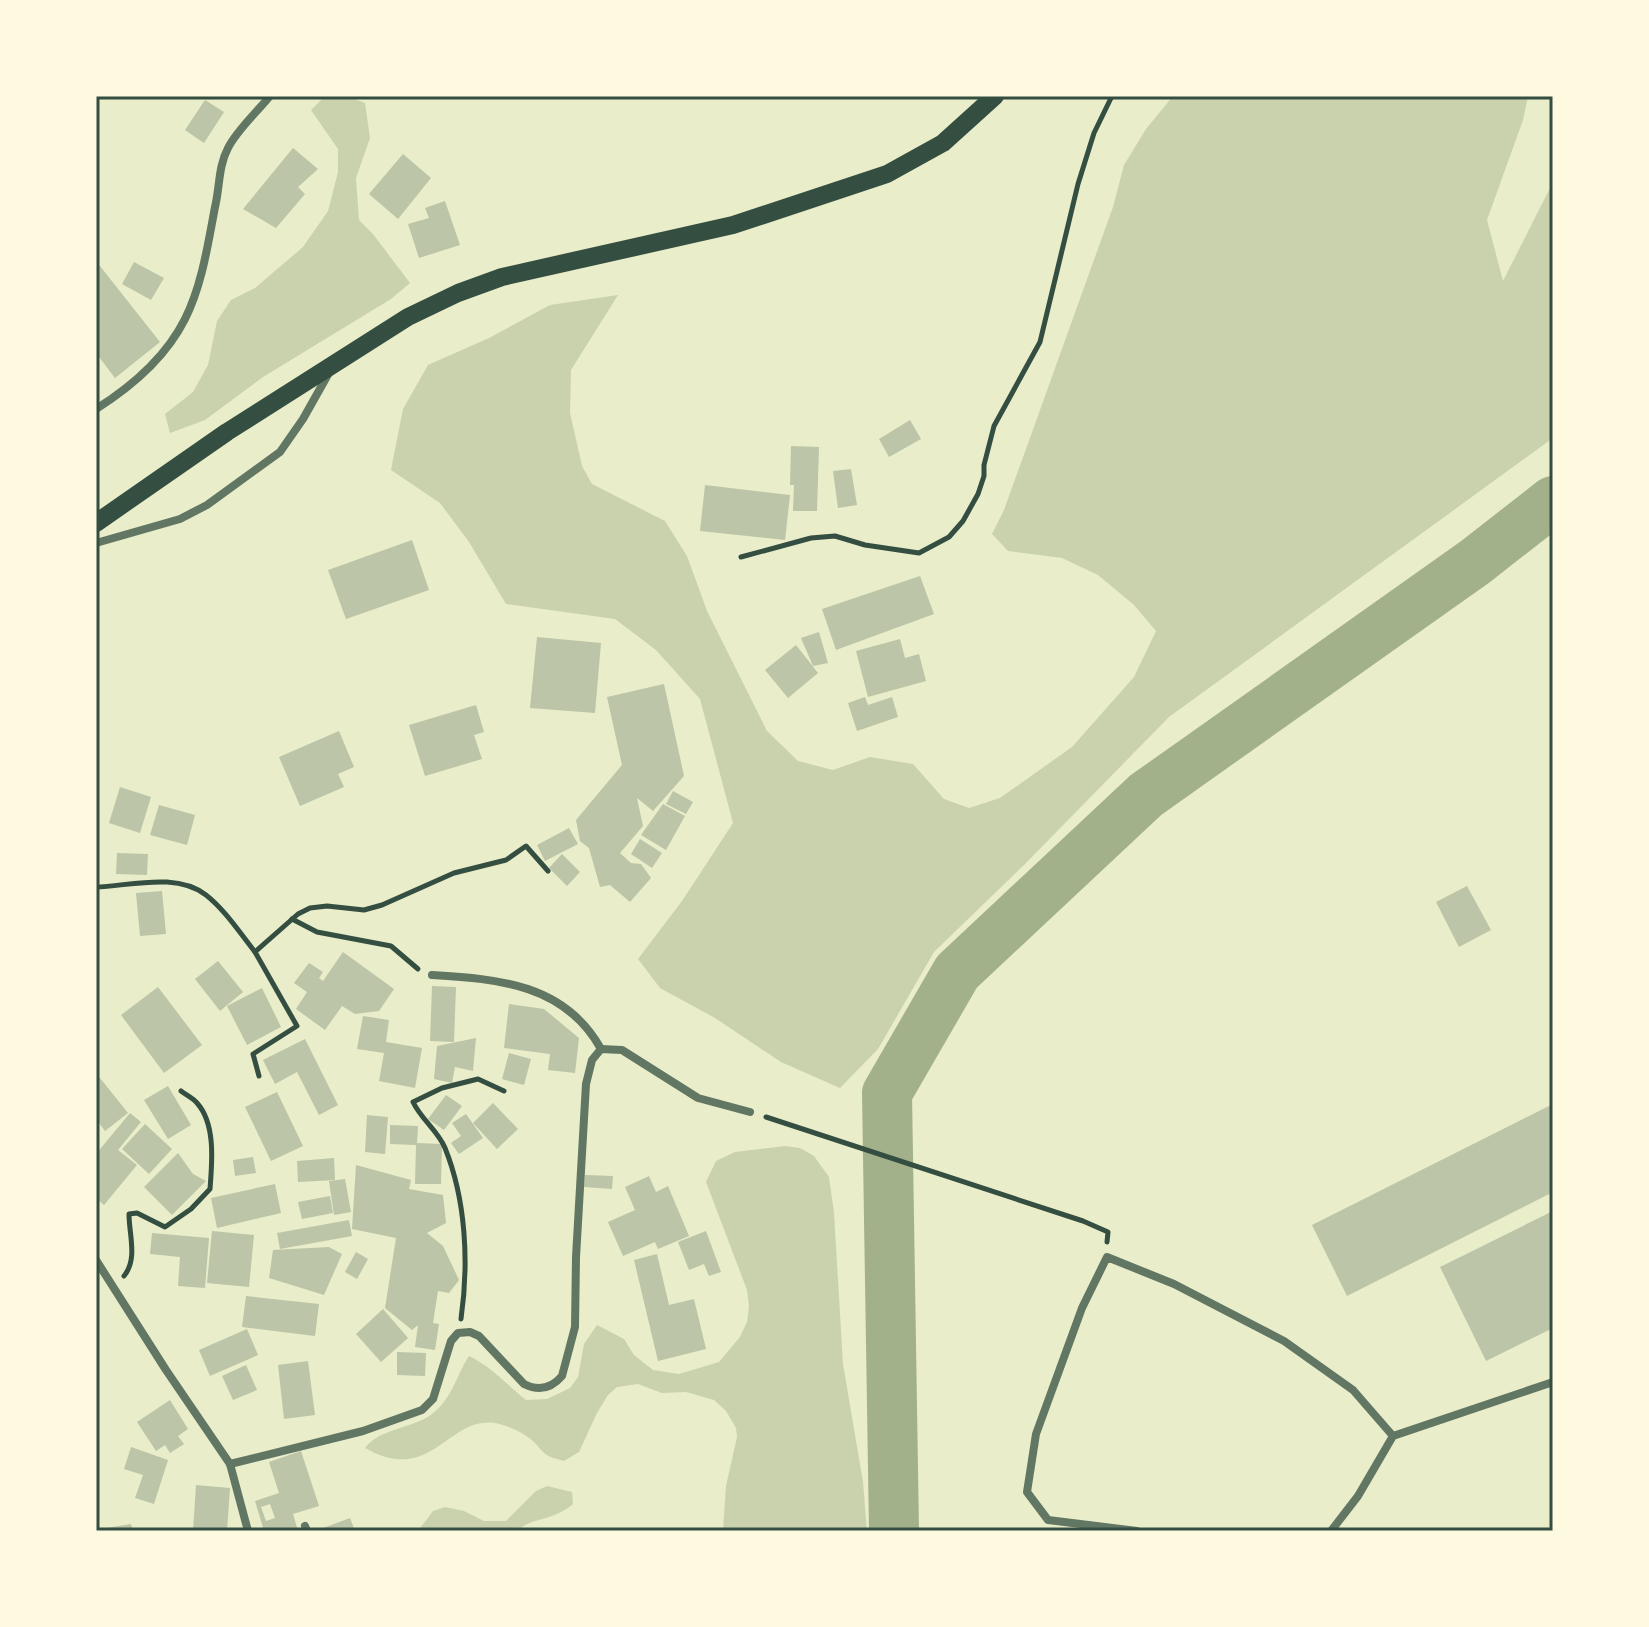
<svg xmlns="http://www.w3.org/2000/svg" width="1649" height="1627" viewBox="0 0 1649 1627" font-family="Arial,sans-serif">
	<rect width="100%" height="100%" fill="#e9edc9"/>
	<g fill="#cad2ad">
		<polygon points="325,96 346,96 365,103 370,138 356,178 359,220 373,234 410,283 391,299 263,377 205,420 170,433 165,414 193,392 208,365 217,321 231,300 255,288 303,247 328,211 338,172 338,149 311,110"/>
		<polygon points="1173,96 1528,96 1523,120 1487,220 1503,281 1553,182 1553,438 1169,717 1024,865 934,952 878,1049 840,1088 781,1062 715,1018 660,988 638,959 682,901 733,823 700,699 656,650 615,619 506,604 469,542 440,503 391,470 403,409 428,365 489,338 550,305 618,295 571,370 570,413 582,466 592,484 665,521 687,556 707,611 767,731 798,761 833,770 870,757 913,764 944,799 969,808 1000,798 1072,747 1134,677 1156,631 1134,605 1098,575 1062,558 1008,551 992,534 1004,510 1113,207 1124,165 1146,129"/>
		<path d="M785 1146 800 1148 814 1156 829 1177 834 1213 843 1364 863 1482 867 1531H723L726 1486 737 1437 736 1428 726 1411 714 1400 686 1392 662 1393 638 1384 617 1387 608 1395 597 1413 579 1452 564 1461C559 1459 551 1458 547 1455 542 1452 538 1446 534 1442 525 1433 507 1425 495 1423 447 1416 432 1486 365 1448 380 1428 412 1429 432 1414 452 1399 456 1376 469 1356 492 1367 506 1384 526 1400L547 1399 570 1388 578 1377 584 1344 597 1325 624 1339 634 1355 653 1370 679 1374 719 1362 740 1337 747 1322 749 1306 747 1290 706 1182 716 1161 735 1152Z"/>
		<path d="M547 1486 572 1492 573 1504C552 1522 531 1517 517 1531H422L421 1527 433 1511 445 1507 464 1511 484 1521H506L536 1491Z"/>
	</g>
	<g fill="none" stroke-linecap="round" stroke-linejoin="round">
		<polyline stroke="#a3b18a" stroke-width="50" points="894,1531 887,1093 957,972 1146,795 1475,562 1553,501"/>
	</g>
	<g fill="#bcc5a7" fill-rule="evenodd">
		<polygon points="205,100 224,112 204,143 185,130"/>
		<polygon points="293,148 318,169 298,187 305,194 276,228 243,209"/>
		<polygon points="403,154 431,178 398,219 369,194"/>
		<polygon points="445,201 460,245 419,258 408,224 429,218 425,208"/>
		<polygon points="96,261 160,342 115,378 96,353"/>
		<polygon points="134,262 164,278 151,300 122,284"/>
		<polygon points="910,420 921,439 889,457 879,439"/>
		<polygon points="791,446 819,447 817,511 793,511 794,485 790,485"/>
		<polygon points="851,469 857,505 838,508 833,471"/>
		<polygon points="705,485 790,495 785,540 700,531"/>
		<polygon points="412,540 429,590 346,619 328,570"/>
		<polygon points="920,576 934,614 836,650 822,609"/>
		<polygon points="819,632 828,663 813,666 801,638"/>
		<polygon points="537,637 601,643 595,713 530,708"/>
		<polygon points="900,639 905,658 919,654 926,681 868,697 856,651"/>
		<polygon points="796,645 818,673 788,698 765,670"/>
		<polygon points="664,684 684,776 653,811 637,798 643,826 620,853 631,863 641,864 651,878 630,902 610,885 600,887 589,848 580,841 576,820 622,765 607,697"/>
		<polygon points="865,697 868,705 892,697 898,717 857,731 848,703"/>
		<polygon points="476,705 484,732 474,735 482,759 425,776 409,725"/>
		<polygon points="339,731 354,767 338,774 344,787 300,806 279,757"/>
		<polygon points="120,787 151,797 140,833 109,823"/>
		<polygon points="673,791 693,802 686,814 666,804"/>
		<polygon points="663,804 685,816 666,850 641,835"/>
		<polygon points="159,805 195,815 187,845 150,835"/>
		<polygon points="569,828 578,844 545,861 537,845"/>
		<polygon points="640,839 662,853 652,868 631,854"/>
		<polygon points="117,853 148,854 147,875 116,874"/>
		<polygon points="562,854 580,872 567,886 549,868"/>
		<polygon points="1467,886 1491,930 1459,947 1436,902"/>
		<polygon points="162,891 166,934 140,936 136,893"/>
		<polygon points="343,952 394,989 379,1011 355,1014 342,1006 325,1030 296,1009 307,992 294,983 309,963 323,972 319,978 323,981"/>
		<polygon points="218,961 243,992 220,1011 195,979"/>
		<polygon points="432,986 456,987 454,1042 430,1041"/>
		<polygon points="158,987 202,1045 164,1073 121,1015"/>
		<polygon points="262,988 281,1027 247,1045 227,1006"/>
		<polygon points="509,1004 544,1009 579,1038 575,1073 548,1070 550,1054 504,1048"/>
		<polygon points="363,1016 389,1020 386,1042 422,1048 415,1088 379,1081 384,1053 357,1049"/>
		<polygon points="476,1038 473,1071 455,1067 452,1083 434,1079 437,1046"/>
		<polygon points="305,1039 338,1105 319,1115 297,1072 275,1084 263,1060"/>
		<polygon points="509,1053 531,1059 524,1085 502,1079"/>
		<polygon points="96,1073 128,1113 105,1131 96,1119"/>
		<polygon points="168,1086 191,1125 168,1139 144,1100"/>
		<polygon points="277,1092 303,1146 271,1161 245,1107"/>
		<polygon points="446,1095 462,1106 444,1130 428,1119"/>
		<polygon points="493,1103 518,1129 497,1149 473,1123"/>
		<polygon points="1553,1104 1553,1192 1347,1296 1312,1225"/>
		<polygon points="130,1113 141,1122 118,1150 137,1165 104,1205 96,1198 96,1154"/>
		<polygon points="466,1114 483,1138 459,1154 451,1143 461,1136 452,1123"/>
		<polygon points="367,1115 388,1117 385,1154 365,1152"/>
		<polygon points="145,1124 172,1149 149,1174 122,1149"/>
		<polygon points="390,1125 418,1126 417,1143 442,1144 441,1184 415,1184 416,1145 390,1144"/>
		<polygon points="178,1153 193,1174 206,1181 172,1215 144,1187"/>
		<polygon points="253,1157 256,1173 235,1176 233,1160"/>
		<polygon points="334,1158 335,1180 298,1182 297,1161"/>
		<polygon points="356,1165 411,1180 409,1189 443,1195 446,1223 427,1233 443,1246 459,1280 449,1293 438,1291 433,1323 439,1324 435,1350 415,1347 418,1325 412,1330 385,1308 396,1238 352,1229"/>
		<polygon points="585,1175 613,1176 612,1189 584,1187"/>
		<polygon points="649,1176 656,1192 668,1186 689,1236 658,1249 655,1242 623,1256 608,1222 635,1210 625,1187"/>
		<polygon points="345,1179 351,1212 334,1215 329,1181"/>
		<polygon points="275,1184 281,1213 217,1228 211,1198"/>
		<polygon points="330,1196 333,1213 302,1219 298,1202"/>
		<polygon points="1553,1211 1553,1328 1486,1361 1440,1267"/>
		<polygon points="349,1220 352,1236 280,1249 277,1233"/>
		<polygon points="212,1231 254,1235 249,1287 207,1283"/>
		<polygon points="706,1231 721,1272 709,1276 704,1264 689,1270 678,1242"/>
		<polygon points="152,1233 209,1238 205,1288 178,1286 180,1257 150,1254"/>
		<polygon points="329,1247 342,1254 324,1295 269,1278 273,1250"/>
		<polygon points="356,1252 368,1259 357,1279 345,1272"/>
		<polygon points="657,1254 669,1305 694,1299 706,1349 658,1361 634,1260"/>
		<polygon points="246,1296 319,1304 315,1336 242,1327"/>
		<polygon points="383,1309 408,1338 381,1362 356,1334"/>
		<polygon points="247,1329 258,1355 210,1376 199,1350"/>
		<polygon points="397,1352 426,1353 425,1376 397,1375"/>
		<polygon points="308,1361 315,1415 284,1419 278,1365"/>
		<polygon points="246,1365 257,1390 233,1400 222,1376"/>
		<polygon points="170,1400 188,1429 178,1436 184,1444 170,1453 165,1445 156,1451 137,1422"/>
		<polygon points="131,1447 168,1460 154,1504 135,1498 143,1475 124,1469"/>
		<path d="M301 1451 319 1506 293 1514 298 1531H264L255 1501 279 1493 269 1462ZM270 1504 275 1518 266 1521 261 1507Z"/>
		<polygon points="196,1485 230,1488 227,1531 193,1531"/>
		<polygon points="350,1518 355,1531 315,1531"/>
		<polygon points="131,1524 133,1531 100,1531 100,1529"/>
	</g>
	<g fill="none" stroke-linecap="round" stroke-linejoin="round">
		<g stroke="#344e41" stroke-width="5">
			<polyline points="741,557 811,538 835,536 865,545 919,553 949,537 963,521 978,494 984,476 984,465 994,426 1040,342 1078,184 1094,133 1112,96"/>
			<path d="M96 887C130 886 176 872 206 895 225 910 240 933 255 952L298 914 310 908 327 906 364 910 382 905 454 873 506 860 526 846 548 871"/>
			<polyline points="292,919 317,932 391,946 418,969"/>
			<polyline points="255,952 297,1026 253,1054 259,1076"/>
			<polyline points="766,1117 1083,1221 1108,1232 1107,1242"/>
			<path d="M124 1276C138 1259 129 1235 129 1214L137 1213 165 1227 191 1209 210 1189C212 1163 216 1124 197 1103 193 1098 186 1095 181 1091"/>
			<path d="M461 1319C469 1263 466 1200 445 1148 438 1131 421 1119 413 1102L442 1088 478 1079 504 1091"/>
		</g>
		<g stroke="#617663" stroke-width="8">
			<path d="M96 409C131 387 166 357 185 319 202 285 208 244 215 207 220 187 218 167 228 148 237 130 257 112 270 96"/>
			<polyline points="96,543 180,519 207,505 280,452 303,419 330,371"/>
			<path d="M432 975C499 979 565 984 601 1049"/>
			<polyline points="96,1260 166,1370 230,1464 248,1531"/>
			<path d="M230 1464 363 1431 422 1410 433 1399 451 1341 458 1333 470 1332 479 1336 524 1384C538 1391 551 1389 562 1376L575 1327 576 1257 586 1084 592 1060 601 1049 622 1050 698 1098 750 1112"/>
			<polyline points="305,1526 307,1531"/>
			<polyline points="1137,1531 1048,1520 1027,1492 1036,1434 1082,1308 1107,1257 1174,1284 1284,1341 1353,1390 1393,1436"/>
			<polyline points="1331,1531 1358,1496 1393,1436 1553,1382"/>
		</g>
		<polyline stroke="#344e41" stroke-width="18" points="96,523 227,432 408,317 458,293 502,277 733,225 887,174 943,143 995,96"/>
	</g>
	<rect width="1649" height="1627" fill="none" stroke="#fefae0" stroke-width="196"/>
	<rect x="98" y="98" width="1453" height="1431" fill="none" stroke="#344e41" stroke-width="3"/>
</svg>
